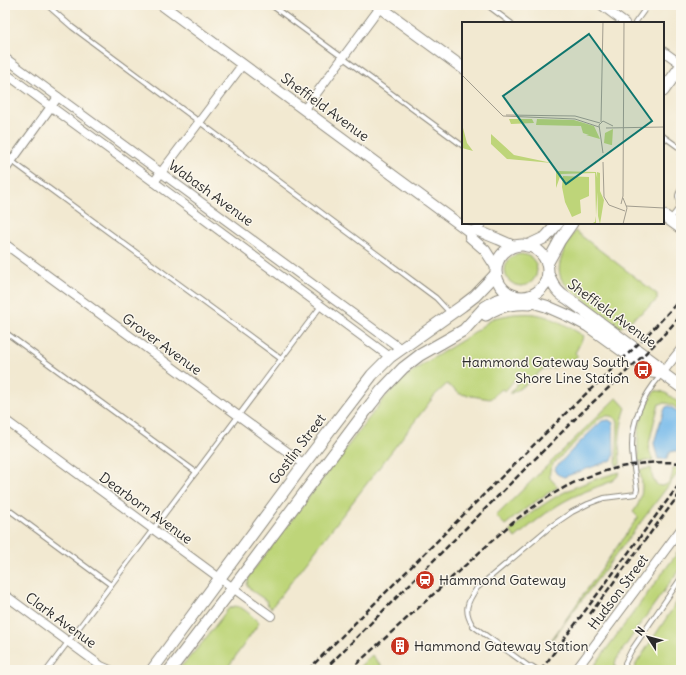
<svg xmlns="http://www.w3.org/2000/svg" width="686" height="675" viewBox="0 0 686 675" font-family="Delius,sans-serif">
	<rect width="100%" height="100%" fill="#fbf7ec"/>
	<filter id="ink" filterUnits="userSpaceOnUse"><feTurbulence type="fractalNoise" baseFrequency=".025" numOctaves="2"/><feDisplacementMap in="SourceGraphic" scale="8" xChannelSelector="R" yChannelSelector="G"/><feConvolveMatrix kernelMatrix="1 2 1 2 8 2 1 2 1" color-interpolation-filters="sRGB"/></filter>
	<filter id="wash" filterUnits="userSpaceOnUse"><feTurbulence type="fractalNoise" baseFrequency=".012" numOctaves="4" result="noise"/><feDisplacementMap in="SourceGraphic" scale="16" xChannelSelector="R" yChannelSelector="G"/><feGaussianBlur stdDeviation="0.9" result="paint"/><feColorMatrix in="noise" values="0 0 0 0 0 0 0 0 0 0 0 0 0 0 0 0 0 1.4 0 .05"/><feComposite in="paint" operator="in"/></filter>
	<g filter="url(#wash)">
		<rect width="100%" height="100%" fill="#f2e9d1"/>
		<g fill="#bed579" stroke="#748052">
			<path d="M575 231 657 294V300L641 313 620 328 567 286C564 283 561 280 560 275 556 262 568 242 575 231Z"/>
			<circle cx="521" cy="270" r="16"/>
			<path d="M514 314C521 314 528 313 534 314 552 316 569 327 584 336L575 353 578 356 574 359 559 364 554 368 543 369 527 384 510 394 520 379 517 377 505 391 502 389 490 399 460 394 447 384 435 395 271 608 266 603 267 601 252 591 247 585 249 576 385 397 404 378 425 363 466 338 493 318Z"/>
			<path d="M655 391C665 389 673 399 681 405V412C674 406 669 401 659 404L653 426 648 448 653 460 639 462C637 444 637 427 644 411 647 404 651 398 655 391Z"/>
			<path d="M617 398 626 408C619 426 619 445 620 464L616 465 618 422C614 415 608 415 601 417L553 464C550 469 549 472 550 478L558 487C539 498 522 511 505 525L496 516 615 399Z"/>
			<path d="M651 468C652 472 652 478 654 481 657 488 666 487 670 481 672 477 673 472 673 468H681V469L550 642 638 517 633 512C643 500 644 484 639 470Z"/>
			<path d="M620 472C615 483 603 484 594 488 584 492 574 496 565 501 547 511 531 525 515 538L510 531C521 521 533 511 546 503 568 488 594 479 620 472Z"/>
			<polygon points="681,548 681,567 636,630 616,660 615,664 616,670 591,670"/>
			<polygon points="681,596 681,670 635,670 636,664"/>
			<path d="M235 606C244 607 253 617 259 623L226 670H178L202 643 228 609Z"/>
			<polygon points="372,655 382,667 379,670 356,670"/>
		</g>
		<g fill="#74b9eb" stroke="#50728b">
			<polygon points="669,406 681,414 681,450 670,452 668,455 667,459 658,459 655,448 654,443 663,413 666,407"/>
			<polygon points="609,420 613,423 614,456 612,460 564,477 559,475 556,473 555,470 556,467 579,443 602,421"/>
		</g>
	</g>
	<g filter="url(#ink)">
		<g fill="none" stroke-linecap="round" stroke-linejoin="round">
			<defs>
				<g id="service">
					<polyline points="47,5 72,27 436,298 450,313"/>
					<polyline points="271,5 463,146"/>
					<polyline points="487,5 511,23"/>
					<polyline points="635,23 648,5"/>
					<polyline points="663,136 681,149"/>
					<polyline points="5,156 281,359"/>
					<path d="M670 219C673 215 679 210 679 205 680 196 675 199 681 189"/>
					<polyline points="476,229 483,225 484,223"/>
					<polyline points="5,332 196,472"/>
					<polyline points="5,507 111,585"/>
					<path d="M531 668 473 626C463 611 467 602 477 588L550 527 572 512 588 504 604 498 636 494 637 489C635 474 632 460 632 445 632 419 644 395 661 375"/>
					<polyline points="47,670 321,306"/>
					<polyline points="626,670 625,663 631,651 681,578"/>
				</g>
				<g id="minor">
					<polyline points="601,5 625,23"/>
					<polyline points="663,51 681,64"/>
					<polyline points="5,58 401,349"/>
					<polyline points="5,73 154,182 390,357"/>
					<polyline points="304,110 382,5"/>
					<polyline points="5,170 58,97"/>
					<polyline points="154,182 243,64"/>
					<polyline points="5,244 304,464"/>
					<polyline points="662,373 681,349"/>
					<polyline points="5,420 271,616"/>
					<polyline points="5,595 101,666 110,670"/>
					<polyline points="531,668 534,670"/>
					<polyline points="576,670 681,529"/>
				</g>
				<g id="tertiary">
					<polyline points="162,5 470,232"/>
					<polyline points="470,232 476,230 498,239 514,246"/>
					<polyline points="470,232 470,237 485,250 496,267"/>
				</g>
				<g id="secondary">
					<polyline points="377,5 463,68"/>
					<polyline points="663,91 681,66"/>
					<polyline points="663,215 681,228"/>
					<circle cx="522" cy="271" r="26"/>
					<polyline points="527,246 546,237 558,223"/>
					<polyline points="547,264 560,240 572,223"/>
					<path d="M548 274C554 286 556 292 568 299L657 365 662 373 681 387"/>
					<polyline points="528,297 539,304 546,306 571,317 588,326 652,372 662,373"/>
					<path d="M486 315C499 305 514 303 530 304"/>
					<polyline points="152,670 304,464 372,375 390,357 462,306 475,296 496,274"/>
					<polyline points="170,670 233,588 371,404 382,390 403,368 420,355 464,330 485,307 495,301 513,295"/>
				</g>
			</defs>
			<use href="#service" stroke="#8e8a7e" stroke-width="6"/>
			<use href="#minor" stroke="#8e8a7e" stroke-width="10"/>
			<use href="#tertiary" stroke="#8e8a7e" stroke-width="12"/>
			<use href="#secondary" stroke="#8e8a7e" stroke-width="13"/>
			<use href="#service" stroke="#fff" stroke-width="4"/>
			<use href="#minor" stroke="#fff" stroke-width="8"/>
			<use href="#tertiary" stroke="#fff" stroke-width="10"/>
			<use href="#secondary" stroke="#fff" stroke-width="11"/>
			<g stroke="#2b2b2b" stroke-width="2.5" stroke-dasharray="6 3" stroke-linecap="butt">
				<polyline points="590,614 681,492"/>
				<path d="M308 670C392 586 475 503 559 420 600 379 644 342 681 298"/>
				<path d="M324 670C407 587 490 504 573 421 609 386 649 354 681 315"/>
				<path d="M350 670 514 521C529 510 544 499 560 490 594 470 642 459 681 463"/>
				<polyline points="541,670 681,482"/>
			</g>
		</g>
	</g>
	<defs>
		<symbol id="bus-disc" viewBox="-11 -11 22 22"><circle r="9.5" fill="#c8321e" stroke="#fbf7ec"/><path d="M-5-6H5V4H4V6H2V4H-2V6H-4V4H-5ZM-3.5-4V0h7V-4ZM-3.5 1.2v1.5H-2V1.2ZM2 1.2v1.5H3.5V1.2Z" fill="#fff"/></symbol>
		<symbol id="station-disc" viewBox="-11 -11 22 22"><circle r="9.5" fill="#c8321e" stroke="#fbf7ec"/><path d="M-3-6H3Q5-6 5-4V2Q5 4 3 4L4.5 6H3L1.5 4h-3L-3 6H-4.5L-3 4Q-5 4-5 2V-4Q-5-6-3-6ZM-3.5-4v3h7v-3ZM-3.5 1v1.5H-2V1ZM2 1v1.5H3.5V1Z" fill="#fff"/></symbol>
		<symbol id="building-disc" viewBox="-11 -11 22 22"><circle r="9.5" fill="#c8321e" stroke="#fbf7ec"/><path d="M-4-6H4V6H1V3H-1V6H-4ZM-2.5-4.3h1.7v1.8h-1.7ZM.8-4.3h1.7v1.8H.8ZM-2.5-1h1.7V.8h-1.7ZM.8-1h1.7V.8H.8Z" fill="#fff"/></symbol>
	</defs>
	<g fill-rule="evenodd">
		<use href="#bus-disc" x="632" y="359" width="22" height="22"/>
		<use href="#station-disc" x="414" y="569" width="22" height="22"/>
		<use href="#building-disc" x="389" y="635" width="22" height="22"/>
	</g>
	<g text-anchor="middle" stroke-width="3" stroke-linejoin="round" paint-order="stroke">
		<g font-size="14" fill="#2b2b2b" stroke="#fbf7ec">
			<text transform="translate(325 107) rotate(36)" y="5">Sheffield Avenue</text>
			<text transform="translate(211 193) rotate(36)" y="5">Wabash Avenue</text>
			<text transform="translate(612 313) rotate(36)" y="5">Sheffield Avenue</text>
			<text transform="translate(162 344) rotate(36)" y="5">Grover Avenue</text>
			<text transform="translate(297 449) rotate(-53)" y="5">Gostlin Street</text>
			<text transform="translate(146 508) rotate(36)" y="5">Dearborn Avenue</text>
			<text transform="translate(618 592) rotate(-53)" y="5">Hudson Street</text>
			<text transform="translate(61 620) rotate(36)" y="5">Clark Avenue</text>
		</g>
		<g font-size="14" fill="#2b2b2b" stroke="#fbf7ec" text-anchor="start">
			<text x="629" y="367" text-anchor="end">Hammond Gateway South<tspan x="629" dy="16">Shore Line Station</tspan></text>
			<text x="439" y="585">Hammond Gateway</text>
			<text x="414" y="651">Hammond Gateway Station</text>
		</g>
	</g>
	<g transform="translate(462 22)">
		<rect width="202" height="202" fill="#f2e9d1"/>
		<path d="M47 97H70L72 101 49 102ZM75 97 112 98 132 104 138 117 124 113H127L121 111 119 104 74 103ZM0 102 5 121 11 129 0 126ZM151 107 150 123H149L142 121 143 111ZM29 112 52 133 90 141 45 137 29 122ZM94 149 134 150 136 161 134 194V202L131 200H133L134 194 133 151 99 152 94 166ZM135 150 138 151V169L142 178 138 202 136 194ZM101 154 127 155V174L118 178 119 191 110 195 103 180 100 165Z" fill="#bed579"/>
		<path fill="none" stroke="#a29d8f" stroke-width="1" d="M0 53 41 94 113 97 137 105M44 93 113 94 138 101M139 100 141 0M144 106 202 105M141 131 137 103 141 99 151 104M141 140 142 175 147 183 163 189M159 182 161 174 162 0M164 184 202 186M161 202 165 186 161 176"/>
		<path fill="#0f766e" fill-opacity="0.15" stroke="#0f766e" stroke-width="2" d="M127 12 190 99 104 162 41 74Z"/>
		<rect width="202" height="202" fill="none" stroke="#2b2b2b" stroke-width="2"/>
	</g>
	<rect width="686" height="675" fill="none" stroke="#fbf7ec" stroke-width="20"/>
	<g transform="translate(648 637) rotate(306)" stroke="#fbf7ec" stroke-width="3" paint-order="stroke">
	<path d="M0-3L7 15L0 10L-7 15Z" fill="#2b2b2b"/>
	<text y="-6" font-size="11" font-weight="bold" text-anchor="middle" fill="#2b2b2b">N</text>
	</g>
</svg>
